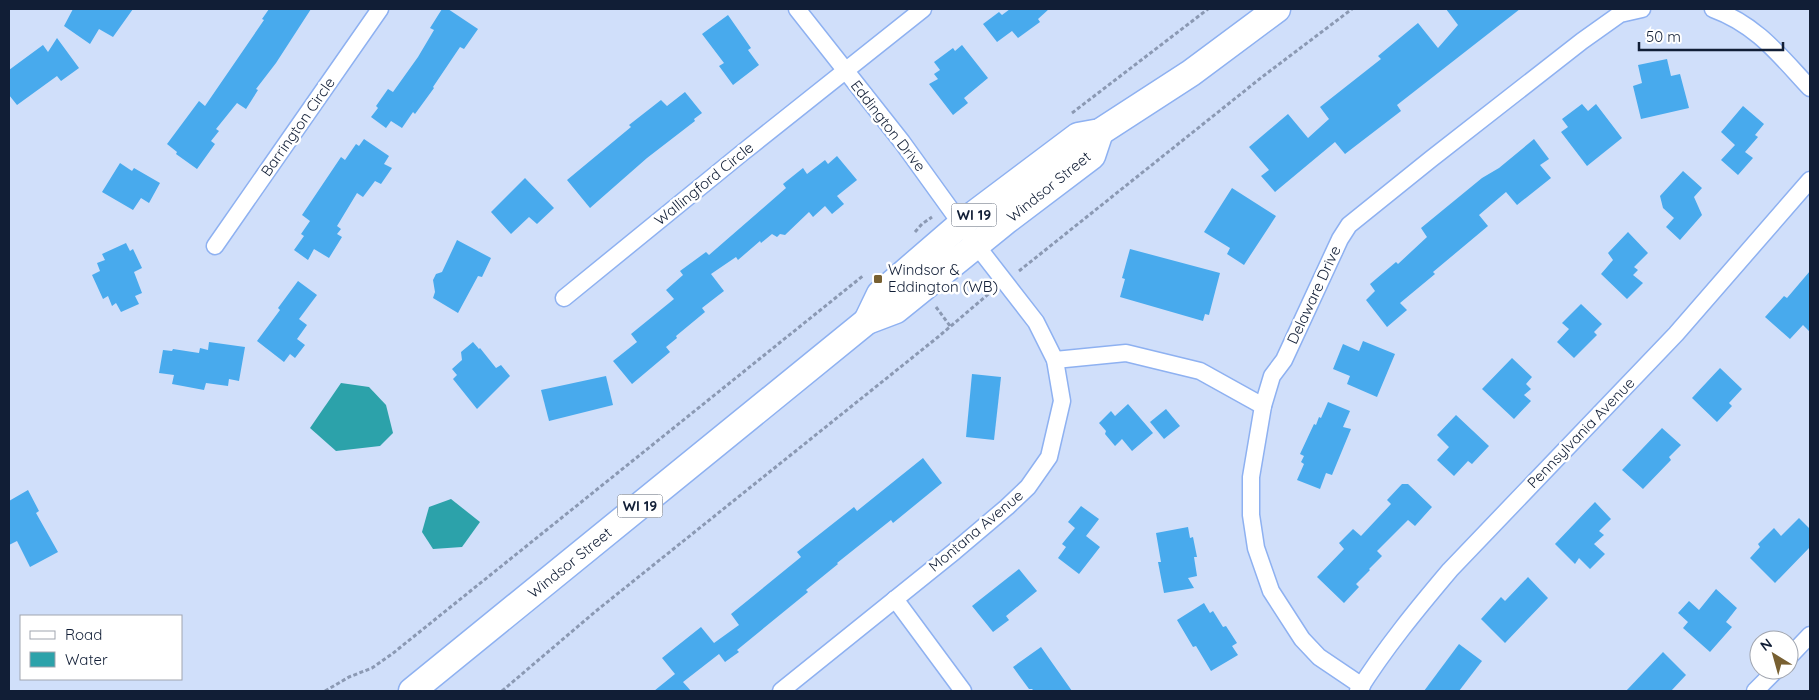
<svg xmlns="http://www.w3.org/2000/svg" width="1819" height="700" viewBox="0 0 1819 700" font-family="Quicksand,sans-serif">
	<rect width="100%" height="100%" fill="#d0dffa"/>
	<g fill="#2ca2aa">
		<polygon points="341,383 369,387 386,405 393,433 380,446 336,451 310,428"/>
		<polygon points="451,499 480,522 462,547 433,549 422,532 429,507"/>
	</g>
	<g fill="#48aaed">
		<polygon points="73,9 133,9 113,37 99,29 90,44 64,26"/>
		<polygon points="269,9 311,9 276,63 256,89 258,90 246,109 237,103 216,129 219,131 211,141 215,144 197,169 176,154 177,152 167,144 199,101 205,106 264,20 262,19"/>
		<polygon points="442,9 448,9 478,29 464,49 460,47 433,87 434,88 415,114 413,112 402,128 391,121 386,128 371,117 378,108 376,106 388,89 393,92 418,57 434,30 430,28"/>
		<polygon points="1010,9 1049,9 1038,19 1040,22 1018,38 1012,31 997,42 983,24 999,12 1002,15"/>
		<polygon points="1446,9 1520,9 1397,105 1401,111 1345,154 1335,142 1275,192 1261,176 1269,170 1249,147 1288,114 1308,138 1329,119 1320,107 1381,59 1378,56 1418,23 1438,48 1458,25"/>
		<polygon points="728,15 751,48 748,50 759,65 733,85 719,66 724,63 702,34"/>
		<polygon points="57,38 79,68 61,81 57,76 17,105 9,95 9,70 43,45 48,52"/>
		<polygon points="962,45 988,78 964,98 968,103 953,115 929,84 938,79 934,74 940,70 934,62 953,48 955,51"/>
		<polygon points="1667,59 1671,76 1680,74 1689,108 1641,119 1633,86 1642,83 1638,65"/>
		<polygon points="685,92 702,113 694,119 695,121 647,158 590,208 567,180 631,127 629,125 661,100 667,106"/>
		<polygon points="1582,104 1588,111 1596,104 1622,138 1587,166 1561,132 1568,127 1562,119"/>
		<polygon points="1743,106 1764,124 1755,135 1758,137 1745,152 1753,158 1738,175 1721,160 1735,145 1721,132"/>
		<polygon points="364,139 389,156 384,164 392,168 381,184 375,181 363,197 357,193 337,226 341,229 337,234 342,237 329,258 314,249 308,260 294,250 304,236 301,234 310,221 302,215 341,157 345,160 356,144 359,146"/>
		<polygon points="1534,139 1549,159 1540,165 1551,178 1517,205 1506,192 1479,215 1488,226 1433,272 1435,274 1400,303 1407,310 1387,327 1366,300 1375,291 1370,284 1396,262 1398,264 1427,237 1421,228 1482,178 1499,168"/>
		<polygon points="837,156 857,180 837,196 844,204 832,214 825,206 813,217 809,212 785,235 780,234 777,237 772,234 761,243 760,241 738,260 736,257 711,274 724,291 702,308 705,312 676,336 677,338 666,347 670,352 632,384 613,361 637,342 631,334 674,299 666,290 683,275 680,271 706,252 709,255 786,188 783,184 803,168 807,174 825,160 828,164"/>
		<polygon points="120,163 132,171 134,168 160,183 149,203 141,198 133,210 102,192"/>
		<polygon points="1683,171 1702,188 1694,197 1702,215 1680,240 1666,227 1674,218 1663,208 1660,196"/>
		<polygon points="525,178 554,208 537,224 529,217 511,234 491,212"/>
		<polygon points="1232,188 1276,216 1244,265 1227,254 1230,248 1204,232"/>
		<polygon points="1628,232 1648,253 1634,267 1638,270 1633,275 1643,283 1627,299 1601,274 1613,260 1608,253"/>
		<polygon points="457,240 491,258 482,277 478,276 458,313 433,298 435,292 433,280 436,274 442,272"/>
		<polygon points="126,243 130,251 133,249 142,268 134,272 142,293 135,296 139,304 121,312 116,303 112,306 108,296 103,299 92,275 100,271 97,263 105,260 102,254"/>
		<polygon points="1130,249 1220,273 1209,315 1205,314 1203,321 1120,297 1125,279 1122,278"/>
		<polygon points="1810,271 1810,332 1803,325 1790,339 1765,317 1784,296 1787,298"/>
		<polygon points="298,281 317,295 299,319 307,325 297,339 305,345 295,358 290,354 284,362 257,341 280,310 278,308"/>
		<polygon points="1581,304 1602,324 1594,332 1597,335 1574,358 1557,342 1569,329 1562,323"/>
		<polygon points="1363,341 1395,354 1377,397 1347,384 1350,376 1333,369 1343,344 1359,351"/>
		<polygon points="209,342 245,347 239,381 229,379 228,386 206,383 204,390 172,384 174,375 159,373 163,350 172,351 173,349 199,353 200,348 208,350"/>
		<polygon points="473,342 479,349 480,348 496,368 501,365 510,376 477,409 453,379 457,375 452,369 462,360 461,352"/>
		<polygon points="1512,358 1532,377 1526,384 1531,389 1524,395 1531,401 1514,419 1482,389"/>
		<polygon points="1720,368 1742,389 1729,403 1732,406 1717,422 1692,398"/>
		<polygon points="972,374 1001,377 994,440 966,437"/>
		<polygon points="606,376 613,405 549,421 541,390"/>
		<polygon points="1328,402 1350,411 1343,427 1351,429 1332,475 1326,473 1320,489 1297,480 1304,464 1301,462 1304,456 1300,454 1314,424 1316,425 1319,417 1321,418"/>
		<polygon points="1128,404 1153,433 1132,451 1122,439 1115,446 1105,434 1106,431 1099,423 1111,411 1115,416"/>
		<polygon points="1166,409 1180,426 1164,439 1150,422"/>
		<polygon points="1456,415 1489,446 1472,464 1468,461 1454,476 1437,460 1449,447 1437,435"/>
		<polygon points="1662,428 1681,445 1669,457 1671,460 1643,489 1622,470"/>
		<polygon points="923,458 942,483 893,523 891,520 837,563 838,564 806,590 808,592 737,650 739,652 725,662 719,654 683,682 691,691 654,691 675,674 662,658 701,627 714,643 739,625 731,614 801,557 797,552 854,507 857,511"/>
		<polygon points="1402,484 1408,484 1432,507 1415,526 1408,520 1377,551 1382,556 1369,569 1370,570 1356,584 1359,587 1344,603 1317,577 1344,549 1339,543 1353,529 1361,536 1391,504 1387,500"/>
		<polygon points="28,490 39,511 36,513 58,552 30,567 17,541 9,545 9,501"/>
		<polygon points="1595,502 1611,519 1599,531 1604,535 1594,544 1605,554 1590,569 1579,558 1575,564 1555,544"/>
		<polygon points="1081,506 1099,519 1086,536 1100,547 1079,574 1058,558 1066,547 1062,544 1075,528 1068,522"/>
		<polygon points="1799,518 1810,529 1810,547 1775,583 1750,558 1760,547 1758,544 1774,528 1781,536"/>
		<polygon points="1188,527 1190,538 1193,537 1197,557 1194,557 1197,576 1188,578 1194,588 1164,593 1158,562 1161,562 1156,533"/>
		<polygon points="1019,569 1037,591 1006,616 1009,620 993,632 972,606"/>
		<polygon points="1528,577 1548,598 1505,643 1481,619 1501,597 1505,601"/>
		<polygon points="1716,589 1737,608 1726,622 1732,627 1710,652 1683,628 1688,622 1678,613 1689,601 1699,610"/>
		<polygon points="1204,603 1210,613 1213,611 1223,627 1226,626 1237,643 1232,646 1238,655 1211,671 1196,646 1193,647 1177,620"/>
		<polygon points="1459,644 1482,661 1459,691 1424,691"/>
		<polygon points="1041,647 1072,691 1034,691 1032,689 1029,689 1013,667"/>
		<polygon points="1663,652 1686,675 1671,691 1626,691"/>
	</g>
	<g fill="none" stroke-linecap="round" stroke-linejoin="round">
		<defs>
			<g id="street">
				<path d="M1713 9C1757 25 1780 56 1810 88"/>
				<polyline points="215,246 380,9"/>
				<polyline points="564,298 742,153 923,9"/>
				<polyline points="1055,360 1126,353 1200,371 1263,406"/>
				<polyline points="895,599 963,691"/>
				<polyline points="1789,657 1810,635"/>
				<polyline points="1362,686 1319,657 1302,639 1271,591 1256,548 1251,515 1251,477 1263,406 1272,376 1284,360 1340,239 1349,225 1431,159 1582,41 1620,14 1642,9"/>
				<polyline points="781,691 955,551 1007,507 1028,487 1049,457 1062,401 1055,360 1036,322 977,246 902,142 797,9"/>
				<path d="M1358 691C1385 648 1417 609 1450 570L1676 334 1810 180"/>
				<polyline points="1755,691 1776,670"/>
			</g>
			<g id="primary">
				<polyline points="867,321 880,294 961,224 1078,136 1100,132 1191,73 1277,9"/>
				<polyline points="412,691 867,321 896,310 1006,221 1092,156 1100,132"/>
			</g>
		</defs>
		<use href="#street" stroke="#8eb1f1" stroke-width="19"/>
		<use href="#primary" stroke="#8eb1f1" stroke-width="29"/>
		<g stroke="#8b99b3" stroke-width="3" stroke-dasharray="4 2.5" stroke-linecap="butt">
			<polyline points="1072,113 1208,9"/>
			<polyline points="915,232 922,224 932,217"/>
			<polyline points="1019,271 1262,77 1352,9"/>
			<polyline points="936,307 950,326"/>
			<polyline points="325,691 349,677 372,668 392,654 864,275"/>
			<polyline points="502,691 596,611 938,337 992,291"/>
		</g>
		<use href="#street" stroke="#fff" stroke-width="16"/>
		<use href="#primary" stroke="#fff" stroke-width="26"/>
	</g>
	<rect fill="#786031" stroke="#fff" stroke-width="2" x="873" y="274" width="10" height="10" rx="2.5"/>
	<g text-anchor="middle" stroke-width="5" stroke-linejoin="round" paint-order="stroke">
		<g fill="#fff" stroke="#586272" stroke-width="1">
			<rect x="951.5" y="203.5" width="45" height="23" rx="4"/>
			<rect x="617.5" y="494.5" width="45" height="23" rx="4"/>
		</g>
		<g font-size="14" font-weight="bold" fill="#111e36">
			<text x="974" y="220">WI 19</text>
			<text x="640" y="511">WI 19</text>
		</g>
		<g font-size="15" fill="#111e36" stroke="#fff">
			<text transform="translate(888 126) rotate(52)" y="5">Eddington Drive</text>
			<text transform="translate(298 127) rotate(-55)" y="5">Barrington Circle</text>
			<text transform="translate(704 184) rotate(-39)" y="5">Wallingford Circle</text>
			<text transform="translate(1049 187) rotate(-39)" y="5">Windsor Street</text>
			<text transform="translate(1314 295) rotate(-65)" y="5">Delaware Drive</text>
			<text transform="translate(1581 433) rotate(-46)" y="5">Pennsylvania Avenue</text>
			<text transform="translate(976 531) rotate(-40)" y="5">Montana Avenue</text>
			<text transform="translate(570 563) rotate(-39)" y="5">Windsor Street</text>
		</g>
		<g font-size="15" fill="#111e36" stroke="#fff" text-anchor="start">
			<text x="888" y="275">Windsor &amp;<tspan x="888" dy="17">Eddington (WB)</tspan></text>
		</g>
	</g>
	<rect width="1819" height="700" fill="none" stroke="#111e36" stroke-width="20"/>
	<rect x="20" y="615" width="162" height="65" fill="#ffffff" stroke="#a0a5af"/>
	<rect x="30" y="631" width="25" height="8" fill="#ffffff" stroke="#a0a5af"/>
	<text x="65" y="640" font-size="15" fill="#111e36">Road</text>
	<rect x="30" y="652" width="25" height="15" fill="#2ca2aa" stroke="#a0a5af"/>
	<text x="65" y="665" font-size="15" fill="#111e36">Water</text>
	<g transform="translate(1774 655) rotate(323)"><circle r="24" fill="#ffffff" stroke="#a0a5af"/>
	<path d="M0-4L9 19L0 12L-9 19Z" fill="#786031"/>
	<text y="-8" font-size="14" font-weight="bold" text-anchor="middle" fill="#111e36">N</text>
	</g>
	<path d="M1639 42v8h144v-8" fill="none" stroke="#111e36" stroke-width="2.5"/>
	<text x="1646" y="42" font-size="15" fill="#111e36" stroke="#ffffff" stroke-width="4" paint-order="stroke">50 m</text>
</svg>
